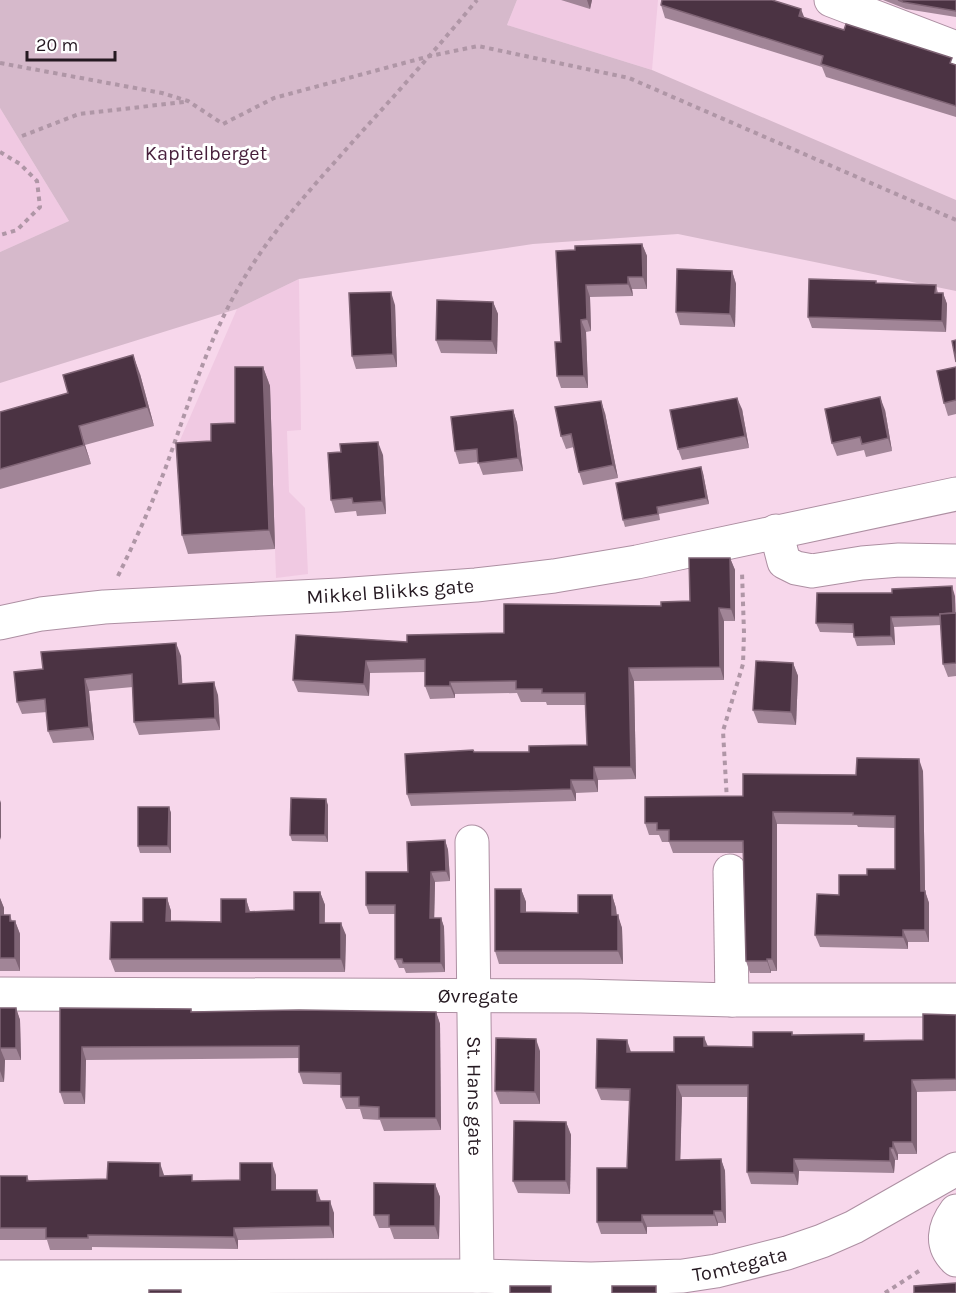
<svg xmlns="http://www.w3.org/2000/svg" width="956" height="1293" viewBox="0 0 956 1293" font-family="Karla,sans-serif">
	<rect width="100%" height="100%" fill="#f7d7eb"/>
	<g fill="#f0c9e2">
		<polygon points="517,0 658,0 652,70 507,25"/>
		<polygon points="0,108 69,221 0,252"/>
		<polygon points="299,279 301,430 287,431 289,492 305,508 308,574 276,578 275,549 188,554 182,462 177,447 237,309"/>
	</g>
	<polygon fill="#d6b9cb" points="0,0 517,0 507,25 652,70 956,200 956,291 678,234 533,244 299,279 237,309 0,383 0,252 69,221 0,108"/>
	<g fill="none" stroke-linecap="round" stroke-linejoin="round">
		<defs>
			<g id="minor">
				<polyline points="831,0 956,48"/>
				<polyline points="776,531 784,562 796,568 812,571 862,563 899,560 956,561"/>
				<path id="s1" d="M0 623 41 614 104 607 339 595 476 585 554 576 637 562 956 494"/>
				<path id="s2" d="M472 842 477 1276"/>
				<polyline points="730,871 732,1000"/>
				<path id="s3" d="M0 994 581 996 732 1000H956"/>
				<path d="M956 1211C944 1227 940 1245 956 1260"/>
				<path id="s4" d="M0 1277 477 1276 591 1279 683 1276 716 1271 787 1253 822 1241 854 1227 956 1169"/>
			</g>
		</defs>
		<use href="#minor" stroke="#ad8fa2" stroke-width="35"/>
		<g stroke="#af96a6" stroke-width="4" stroke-dasharray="4.5 4.5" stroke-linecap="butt">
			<polyline points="0,63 162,93 188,101 223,124 274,98 430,56 478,46 629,78 956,220"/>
			<polyline points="22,136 79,114 184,102"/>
			<polyline points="0,152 20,164 37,181 40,207 17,230 0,235"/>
			<path d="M118 576C136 539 153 502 167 464 191 397 212 327 251 267 281 220 320 179 357 137 398 92 438 47 477 0"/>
			<polyline points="727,801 723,731 743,664 744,633 742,572"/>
			<polyline points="885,1293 922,1269"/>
		</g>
		<use href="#minor" stroke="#fff" stroke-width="33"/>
	</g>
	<g fill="#a18597">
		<polygon points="561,0 592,0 590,9"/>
		<polygon points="883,0 956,0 956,17 906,9"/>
		<polygon points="661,5 804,18 956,65 956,117 826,77 822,67 665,18"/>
		<polygon points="642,244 647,256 647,289 632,289 633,296 590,297 591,331 586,332 588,388 561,388 557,376 561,342 575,250"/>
		<polygon points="732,271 736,284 735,327 680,325 676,312"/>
		<polygon points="876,281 876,283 936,285 938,293 943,293 947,304 946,332 812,328 808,317"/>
		<polygon points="493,302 498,314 497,354 441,353 436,340"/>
		<polygon points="395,305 397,367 356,369 352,356"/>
		<polygon points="263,367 270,386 275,549 188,554 182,535 211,441 235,423"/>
		<polygon points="956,367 956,414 948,416 944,403"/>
		<polygon points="140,374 154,426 85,445 91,464 0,489 0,412"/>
		<polygon points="742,409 749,448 682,460 678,449"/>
		<polygon points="513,410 517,423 523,471 483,475 478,462 459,464 455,451"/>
		<polygon points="885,410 892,451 866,457 864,450 837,456 832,443"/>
		<polygon points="605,413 618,478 583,485 579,472 574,447 566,449 561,436"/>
		<polygon points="383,455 386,514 357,516 356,511 335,513 331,500"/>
		<polygon points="703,473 709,504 659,514 660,520 625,527 623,520"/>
		<polygon points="730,558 735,570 735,621 724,621 724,680 634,681 636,779 598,780 598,792 576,793 576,801 411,806 407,794 474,752 529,752 587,745 586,705 547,705 546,702 521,702 517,693 455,694 455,698 430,699 425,686 425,672 370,673 369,696 298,692 293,680 407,642 504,633 690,601"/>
		<polygon points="955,596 956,676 948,677 943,664 941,625 894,627 895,645 857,646 854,637 853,633 820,632 816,623"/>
		<polygon points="181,656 182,684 218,695 220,730 139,735 134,722 133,687 89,691 94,740 53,743 48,731 47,712 22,714 17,702 14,672"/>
		<polygon points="793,663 798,676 796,725 758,723 753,710"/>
		<polygon points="923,771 925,891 929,903 929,942 908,942 908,949 820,947 815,935 839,895 867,875 895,869 895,828 858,827 857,825 777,824 777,971 771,971 771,973 750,973 746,961 743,853 673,853 669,842 662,842 659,835 649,835 645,823 743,796 856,775"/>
		<polygon points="328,805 328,842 292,841 290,835"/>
		<polygon points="169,807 171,813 171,853 140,853 138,846"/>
		<polygon points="445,840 448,850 450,881 435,882 434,918 441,918 444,927 445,972 406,973 404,968 399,968 395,959 395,914 369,914 366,905 408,872"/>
		<polygon points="521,889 526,902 526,912 578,913 612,895 616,908 617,915 622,928 623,964 499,964 495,951"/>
		<polygon points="320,892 325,905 325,923 346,935 345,972 115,972 110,959 143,922 167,898 171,911 171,921 221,922 246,899 250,912 294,910"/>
		<polygon points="0,898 4,908 4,915 10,915 12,921 15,921 20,934 20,971 0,971"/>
		<polygon points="0,1008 16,1008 20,1020 21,1060 5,1060 4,1082 0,1082"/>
		<polygon points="60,1008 191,1009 192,1012 436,1012 440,1024 441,1130 384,1131 380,1120 363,1119 360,1109 346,1109 341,1097 341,1085 303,1084 299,1072 299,1058 86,1060 85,1104 64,1104 60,1092"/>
		<polygon points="956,1015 956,1091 917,1092 917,1154 898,1154 898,1160 895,1160 894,1173 799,1171 798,1185 751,1184 747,1172 748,1097 682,1097 680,1160 721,1159 725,1171 726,1223 718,1223 718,1226 647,1227 647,1234 601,1234 597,1222 627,1168 630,1101 601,1100 596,1088 631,1052 674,1052 708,1046 753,1047 792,1032 793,1035 866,1041 923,1040"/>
		<polygon points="540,1051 540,1104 500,1104 495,1091"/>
		<polygon points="566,1122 571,1135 570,1194 518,1193 513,1181"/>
		<polygon points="276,1175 276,1190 317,1190 321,1201 334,1213 334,1238 238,1240 238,1249 92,1247 92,1250 50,1250 47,1240 0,1240 0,1176 27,1176 29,1181 107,1179 164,1176 194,1181 240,1180"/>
		<polygon points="435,1184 440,1197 439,1239 394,1239 390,1228 379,1228 374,1215"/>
	</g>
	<g fill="#7f6475">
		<polygon points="587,0 592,0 590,9"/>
		<polygon points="801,9 806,22 799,16"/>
		<polygon points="642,244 647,256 647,289 643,277"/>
		<polygon points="732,271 736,284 735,327 730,314"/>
		<polygon points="628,277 632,289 633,296 628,284"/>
		<polygon points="586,285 590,297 591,331 587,319"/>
		<polygon points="391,292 395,305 397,367 393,354"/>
		<polygon points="943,293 947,304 946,332 942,321"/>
		<polygon points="493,302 498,314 497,354 492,341"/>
		<polygon points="581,320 586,332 588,388 584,376"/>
		<polygon points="133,355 140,374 154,426 147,407"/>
		<polygon points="263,367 270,386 275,549 269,530"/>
		<polygon points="880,397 885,410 892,451 888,438"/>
		<polygon points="737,398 742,409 749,448 745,436"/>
		<polygon points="601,401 605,413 618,478 613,465"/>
		<polygon points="513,410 517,423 523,471 518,458"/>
		<polygon points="79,426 91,464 84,445"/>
		<polygon points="378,442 383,455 386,514 382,501"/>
		<polygon points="701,467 703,473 709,504 706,498"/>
		<polygon points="730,558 735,570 735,621 731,609"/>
		<polygon points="952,586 955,596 956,624 953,615"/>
		<polygon points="719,608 724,621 724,680 720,667"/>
		<polygon points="891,617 894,627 895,645 891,636"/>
		<polygon points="176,643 181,656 183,697 179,684"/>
		<polygon points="366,661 370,673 369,696 364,684"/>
		<polygon points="793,663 798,676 796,725 791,712"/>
		<polygon points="629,668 634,681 636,779 631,767"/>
		<polygon points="85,679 89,691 94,740 89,727"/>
		<polygon points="214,682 218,695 220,730 215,718"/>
		<polygon points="450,682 455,694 455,698 450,686"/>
		<polygon points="919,759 923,771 925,891 929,903 929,942 925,930 921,891"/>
		<polygon points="594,767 598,780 598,792 594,780"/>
		<polygon points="571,780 576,793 576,801 571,789"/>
		<polygon points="326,799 328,805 328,842 325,835"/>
		<polygon points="0,800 1,803 1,840 0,837"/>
		<polygon points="169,807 171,813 171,853 168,846"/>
		<polygon points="773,812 777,824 777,971 772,959"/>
		<polygon points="445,840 448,850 450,881 446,871"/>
		<polygon points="431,872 435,882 434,927 430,918"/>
		<polygon points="521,889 526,902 526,925 521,912"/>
		<polygon points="320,892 325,905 324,935 320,923"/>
		<polygon points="612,895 616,908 617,928 612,915"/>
		<polygon points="0,898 4,908 4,928 0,917"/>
		<polygon points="167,898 171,911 171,934 166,921"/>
		<polygon points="246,899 250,912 246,912"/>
		<polygon points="618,915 622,928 623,964 618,951"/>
		<polygon points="441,918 444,927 445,972 441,963"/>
		<polygon points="15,921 20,934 20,971 15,958"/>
		<polygon points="341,923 346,935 345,972 341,959"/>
		<polygon points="903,930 908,942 908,949 903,937"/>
		<polygon points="767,959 771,971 771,973 767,961"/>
		<polygon points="16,1008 20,1020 21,1060 16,1048"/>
		<polygon points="436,1012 440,1024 441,1130 436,1118"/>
		<polygon points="704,1037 709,1049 704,1046"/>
		<polygon points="536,1039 540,1051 540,1104 535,1092"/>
		<polygon points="627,1040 631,1052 627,1052"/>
		<polygon points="82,1047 86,1060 85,1104 81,1092"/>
		<polygon points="0,1048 5,1060 4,1082 0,1071"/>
		<polygon points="912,1080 917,1092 917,1154 912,1142"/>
		<polygon points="677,1085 682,1097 680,1172 676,1160"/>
		<polygon points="566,1122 571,1135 570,1194 566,1181"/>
		<polygon points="893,1142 898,1154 898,1160 893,1148"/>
		<polygon points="890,1148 895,1160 894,1173 890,1161"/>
		<polygon points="721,1159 725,1171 726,1223 722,1211"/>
		<polygon points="794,1159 799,1171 798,1185 794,1173"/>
		<polygon points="160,1163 164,1175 164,1188 160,1176"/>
		<polygon points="272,1163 276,1175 276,1202 272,1190"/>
		<polygon points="435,1184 440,1197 439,1239 435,1226"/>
		<polygon points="317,1190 321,1202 317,1201"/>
		<polygon points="330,1201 334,1213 334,1238 330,1226"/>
		<polygon points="714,1211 718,1223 718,1226 714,1215"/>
		<polygon points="642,1215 647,1227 647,1234 642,1222"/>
		<polygon points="234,1228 238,1240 238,1249 234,1237"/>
	</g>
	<g fill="#4b3343" stroke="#7f6475" stroke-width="1.5">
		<polygon points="662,0 772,0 801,9 799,16 844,30 846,24 952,58 950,63 956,65 956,106 821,64 823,56 661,5"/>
		<polygon points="898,0 956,0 956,11 903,2"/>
		<polygon points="642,244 643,277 628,277 628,284 586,285 587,319 581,320 584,376 557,376 555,342 561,342 556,251 575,250 575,246"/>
		<polygon points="677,269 732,271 730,314 676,312"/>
		<polygon points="809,279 876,281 876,283 936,285 935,293 943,293 942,321 808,317"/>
		<polygon points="391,292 393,354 352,356 349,293"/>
		<polygon points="437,300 493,302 492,341 436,340"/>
		<polygon points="956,340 956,362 952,341"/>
		<polygon points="133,355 147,407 79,426 84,445 0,469 0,412 68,393 63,375"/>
		<polygon points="235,367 263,367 269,530 182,535 176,443 211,441 211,424 235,423"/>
		<polygon points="956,367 956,400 944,403 937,371"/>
		<polygon points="880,397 888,438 862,444 860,437 832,443 825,409"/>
		<polygon points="737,398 745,436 678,449 670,410"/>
		<polygon points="601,401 613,465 579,472 571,434 561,436 555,407"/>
		<polygon points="513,410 518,458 478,463 477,449 455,451 451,417"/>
		<polygon points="378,442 382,501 353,503 352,498 331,500 328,453 341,452 340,444"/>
		<polygon points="701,467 706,498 657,507 658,514 623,520 616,483"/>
		<polygon points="689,558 730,558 731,609 719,608 720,667 629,668 631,767 594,767 594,780 571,780 571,789 407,794 405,754 473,750 474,752 529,752 529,746 587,745 585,693 542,693 542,689 516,689 516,681 450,682 450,686 425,686 425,659 366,661 364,684 293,680 296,635 407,642 407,635 504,633 504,604 661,606 661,602 690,601"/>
		<polygon points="952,586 953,613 940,614 940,616 891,617 891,636 854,637 853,624 816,623 817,593 892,593 892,589"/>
		<polygon points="956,613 956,663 943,664 940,614"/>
		<polygon points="176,643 179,684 214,682 215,718 134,722 132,674 85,679 89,727 48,731 45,699 17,702 14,672 43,669 41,652"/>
		<polygon points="756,661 793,663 791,712 753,710"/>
		<polygon points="857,758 919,759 921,891 925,891 925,930 903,930 903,937 815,935 817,894 839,895 839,875 867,875 867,869 895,869 895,816 853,815 853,813 773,812 772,959 767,959 767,961 746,961 743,841 669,841 669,830 657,830 657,823 645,823 645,797 743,796 743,774 856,775"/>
		<polygon points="291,798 326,799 325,835 290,835"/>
		<polygon points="138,807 169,807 168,846 138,846"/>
		<polygon points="445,840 446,871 431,872 430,918 441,918 441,963 403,963 402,959 395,959 395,905 366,905 366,872 408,872 407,842"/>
		<polygon points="495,889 521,889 521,912 578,913 578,895 612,895 612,915 618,915 618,951 495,951"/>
		<polygon points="294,892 320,892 320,923 341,923 341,959 110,959 111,922 143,922 143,898 167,898 166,921 221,922 221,899 246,899 246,912 294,910"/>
		<polygon points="0,915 10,915 10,921 15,921 15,958 0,958"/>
		<polygon points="0,1008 16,1008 16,1048 0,1048 0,1059"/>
		<polygon points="60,1008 191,1009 191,1012 299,1010 436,1012 436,1118 379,1118 379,1107 359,1106 359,1097 341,1097 341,1073 299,1072 299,1046 82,1047 81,1092 60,1092"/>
		<polygon points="923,1014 956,1015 956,1079 912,1080 912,1142 893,1142 893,1148 890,1148 890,1161 794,1159 794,1173 747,1172 748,1085 677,1085 676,1160 721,1159 722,1211 714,1211 714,1215 642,1215 642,1222 597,1222 597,1168 627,1168 630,1089 596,1088 597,1039 627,1040 627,1052 674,1052 674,1037 704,1037 704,1046 753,1047 753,1032 792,1032 792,1035 864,1034 864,1041 923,1040"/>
		<polygon points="496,1038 536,1039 535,1092 495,1091"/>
		<polygon points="514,1121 566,1122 566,1181 513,1181"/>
		<polygon points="108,1162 160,1163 160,1176 192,1175 192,1181 240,1180 240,1163 272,1163 272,1190 317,1190 317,1201 330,1201 330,1226 234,1228 234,1237 88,1235 88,1238 46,1238 46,1228 0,1228 0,1176 27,1176 27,1181 107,1179"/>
		<polygon points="374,1183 435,1184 435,1226 389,1226 389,1215 374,1215"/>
		<polygon points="956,1283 956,1293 914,1293 914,1286"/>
		<rect x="510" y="1286" width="41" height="7"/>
		<rect x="612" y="1286" width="44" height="7"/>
		<rect x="149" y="1290" width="32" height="3"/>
	</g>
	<g text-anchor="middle" stroke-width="6" stroke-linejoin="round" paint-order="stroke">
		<g font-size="20" fill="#471f3b" stroke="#fff">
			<text x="206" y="160">Kapitelberget</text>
		</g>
		<g font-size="20" fill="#251921" stroke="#fff">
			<text dy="7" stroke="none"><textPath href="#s1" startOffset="392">Mikkel Blikks gate</textPath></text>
			<text dy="7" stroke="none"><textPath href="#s3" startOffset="478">Øvregate</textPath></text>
			<text dy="7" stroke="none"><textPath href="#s2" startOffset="254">St. Hans gate</textPath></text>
			<text dy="7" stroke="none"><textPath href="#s4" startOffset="741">Tomtegata</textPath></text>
		</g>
	</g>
	<path d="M27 51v9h88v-9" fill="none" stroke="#251921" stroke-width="3"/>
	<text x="36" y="51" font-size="18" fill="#251921" stroke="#ffffff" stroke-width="4.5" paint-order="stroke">20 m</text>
</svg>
